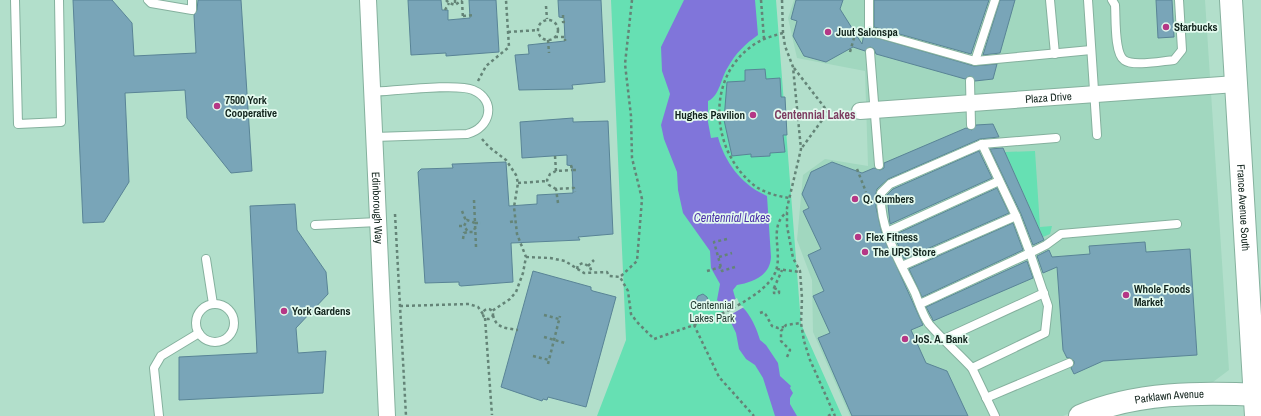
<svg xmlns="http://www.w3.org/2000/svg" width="1261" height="416" viewBox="0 0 1261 416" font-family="'Archivo Narrow',sans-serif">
	<rect width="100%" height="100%" fill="#b2dfcb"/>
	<polygon fill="#a1d7bf" points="794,0 1205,0 1229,370 1209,385 1120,392 1063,416 850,416 813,332 812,280 797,240 803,175 825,159 868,166 865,71 797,58 788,18"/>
	<g fill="#66e0b3">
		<polygon points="611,0 776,0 801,324 842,416 597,416 626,340"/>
		<polygon points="1035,151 1040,227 1052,226 1050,234 1043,237 1005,152"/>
	</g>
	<path fill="#8075da" d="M684 0H755L758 35C745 44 736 53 728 67 721 77 720 96 708 101V122L711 138 718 137C725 163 742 185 767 196L771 257C770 276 753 282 737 285L733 290C737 306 738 301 746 311 753 320 757 330 760 340L766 345 778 363 780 376 791 386 790 388 793 393 790 398V404L797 416H775L763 378 755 365 746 359 739 349 736 333 723 306 717 300 720 284 711 268 710 251 683 213 678 190 677 172 664 139 661 125 670 94 662 71 661 47Z"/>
	<polygon fill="#b2dfcb" points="737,298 740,305 744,307 725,318 722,307"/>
	<g fill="#79a5b8" stroke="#598496">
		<polygon points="73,0 112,0 132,23 134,56 196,53 194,15 197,10 198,0 241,0 252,171 231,173 187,118 185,90 125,93 129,182 104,222 83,223"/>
		<polygon points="408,0 441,0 442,10 448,10 448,20 470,18 469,0 496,0 499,52 446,56 446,53 411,55"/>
		<polygon points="558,0 601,0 605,82 572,85 573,89 519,90 515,55 529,54 528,45 565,41 564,18 559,17"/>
		<polygon points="796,0 843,0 840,9 862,44 864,34 974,66 997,64 993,79 975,81 970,76 965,79 876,54 874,49 870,47 865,51 853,47 826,62 804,56 793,36 797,21 791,19"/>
		<polygon points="874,0 989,0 971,54 874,27"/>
		<polygon points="1000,0 1015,0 1000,53 983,55"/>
		<polygon points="1156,0 1172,0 1174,37 1158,38"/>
		<polygon points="765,69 766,79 780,78 781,97 785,97 787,135 783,135 785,152 770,153 770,156 751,157 751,154 732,156 724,120 727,82 745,81 745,70"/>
		<polygon points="573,118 573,122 608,121 613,234 578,237 580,240 511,243 513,282 461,286 459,285 459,282 425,283 418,172 421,169 453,168 452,164 455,164 506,162 509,206 537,204 537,195 573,193 572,166 567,165 567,155 522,158 520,122"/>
		<polygon points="993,124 999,137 980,139 888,179 877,189 876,193 876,207 882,234 923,325 911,330 926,363 947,371 968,416 852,416 818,338 830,333 813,296 824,291 808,255 821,249 803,211 809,208 802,194 811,172 832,162 862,173 874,168 880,170 884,168 884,163 966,128 972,130 976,125"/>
		<polygon points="1003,148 1044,240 1033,245 1021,214 990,149"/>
		<polygon points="979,151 992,178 890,224 887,195 893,189"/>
		<polygon points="997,188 1009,213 904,259 894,235"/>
		<polygon points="295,204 297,230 326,272 328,294 296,328 298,353 326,351 323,393 179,400 179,357 257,353 250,206"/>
		<polygon points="1013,223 1023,250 922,297 909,269"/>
		<polygon points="1145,242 1146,252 1190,249 1197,355 1103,361 1074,374 1071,368 1074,364 1074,361 1070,358 1067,358 1063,350 1057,267 1043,273 1037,256 1049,250 1052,257 1090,254 1089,246"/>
		<polygon points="1027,261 1033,278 933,321 932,318 926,307"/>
		<polygon points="533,271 591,287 591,290 593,291 616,297 586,407 548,397 547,400 543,399 542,401 501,387"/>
		<polygon points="703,294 707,297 709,304 702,307 698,305 696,300 698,296"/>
	</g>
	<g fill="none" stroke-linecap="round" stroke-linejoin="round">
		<defs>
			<g id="lane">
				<polyline points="15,0 18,124 61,122 59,0"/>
				<polyline points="148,0 151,3 192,10 192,0"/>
				<polyline points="869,0 869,31 975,61 1091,50"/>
				<polyline points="1050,0 1055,54"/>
				<polyline points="1088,0 1097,135"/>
				<path d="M1112 0 1115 5C1116 17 1114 53 1124 60 1133 67 1162 61 1174 60L1182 50 1179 0"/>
				<polyline points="870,52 879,165"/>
				<polyline points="975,61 995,0"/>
				<polyline points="970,81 971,125"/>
				<path d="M372 92C394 91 457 83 473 90 497 100 491 128 467 134L374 137"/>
				<polyline points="982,144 1056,138"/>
				<polyline points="315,225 378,222"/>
				<polyline points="887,232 999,181"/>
				<polyline points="206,259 213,304"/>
				<polyline points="902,266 1016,216"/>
				<path d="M920 304 1030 253 1016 216 982 144 890 184 881 193C879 229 900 262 915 293 919 303 923 316 929 324 942 339 958 353 972 368"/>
				<circle cx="215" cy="323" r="19"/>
				<polyline points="944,339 1044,293"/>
				<polyline points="986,398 1069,363"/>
				<polyline points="159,416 154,368 161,356 199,333"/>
				<polyline points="995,416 972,368 1045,333 1048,306 1030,253 1046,245 1061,234 1177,224"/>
			</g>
			<g id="street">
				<path id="s1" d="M368 0 387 416"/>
				<path id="s2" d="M860 111 1236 84"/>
			</g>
			<g id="secondary">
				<path id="s3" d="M1231 0 1256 416"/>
				<path id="s4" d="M1080 416C1135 392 1201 392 1261 395"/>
			</g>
		</defs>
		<use href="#lane" stroke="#85b19e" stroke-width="10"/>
		<use href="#street" stroke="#85b19e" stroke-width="18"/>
		<use href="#secondary" stroke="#85b19e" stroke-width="24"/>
		<g stroke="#648477" stroke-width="2.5" stroke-dasharray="3 3" stroke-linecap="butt">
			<polyline points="446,0 449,3 455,5 462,0"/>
			<polyline points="455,0 455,5"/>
			<polyline points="632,0 625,64 631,116 632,158 642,199 637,261 620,277 628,291 631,314 637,322 654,339 694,325 719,377 754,416"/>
			<polyline points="761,0 764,39"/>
			<polyline points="782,0 783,33 785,46 793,67 801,149 787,208 787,226 793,258 800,271 802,298 801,323 804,341 810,360 835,416"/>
			<polyline points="462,1 463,19"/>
			<polyline points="546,6 547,19"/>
			<polyline points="445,10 449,3"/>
			<polyline points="563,15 563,22 565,22"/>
			<polyline points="463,16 474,15"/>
			<circle cx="548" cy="30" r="10"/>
			<polyline points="508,32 539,30"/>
			<path d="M783 33C772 36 761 39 752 46 705 79 711 152 755 186 765 193 777 196 789 198"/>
			<polyline points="555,37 565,37 565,41"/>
			<polyline points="548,40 549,53"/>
			<polyline points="850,52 856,31"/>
			<polyline points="794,68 828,112 801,149"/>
			<polyline points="478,81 486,66 509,47 506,0"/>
			<polyline points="828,112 845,111"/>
			<polyline points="482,139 489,147 506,160 516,175 518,183 514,207 517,234 526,257 523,273 516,292 510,299 492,311"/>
			<polyline points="555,156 556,171 572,170"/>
			<polyline points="571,165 572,170 577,170"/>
			<polyline points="857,169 866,192"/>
			<polyline points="556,171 550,174 547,180 549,185 556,189"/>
			<polyline points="518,183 547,181"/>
			<polyline points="474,200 475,223"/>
			<polyline points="558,203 556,189 574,188 575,192"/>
			<polyline points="462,211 466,221"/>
			<polyline points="395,214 406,416"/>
			<polyline points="510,222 515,221"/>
			<polyline points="475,223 467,220 464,226 468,232 473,232 475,228"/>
			<polyline points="459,226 464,226"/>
			<polyline points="463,239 464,233 468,232"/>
			<polyline points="727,239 714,242 722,271 735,267"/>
			<polyline points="476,247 475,223 481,223"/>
			<polyline points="526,257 550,258 565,261 584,273 607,272 609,276 620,277"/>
			<polyline points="719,257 732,253"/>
			<polyline points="588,266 594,260"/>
			<polyline points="577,269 578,265 583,263 590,267 592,273"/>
			<polyline points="777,269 800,272"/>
			<polyline points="707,271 721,267"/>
			<polyline points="774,288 779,290 779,293 774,293 774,288 782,270"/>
			<polyline points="400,306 469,304 478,307 483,314"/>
			<circle cx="488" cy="314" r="5"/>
			<polyline points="760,313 763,312 766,315 772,326 778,328 784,327"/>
			<path d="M493 315C496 329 507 328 518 330"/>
			<polyline points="544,315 559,319"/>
			<polyline points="485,318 492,415"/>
			<path d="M694 325C715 318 766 295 775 273 784 253 767 227 787 212"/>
			<polyline points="544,337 565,343"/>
			<polyline points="533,356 549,360"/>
			<polyline points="787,357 790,350 781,341 781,331 786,325 801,323"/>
			<polyline points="548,364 560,316"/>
			<polyline points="828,416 833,413"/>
		</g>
		<use href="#lane" stroke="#fff" stroke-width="8"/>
		<use href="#street" stroke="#fff" stroke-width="16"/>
		<use href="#secondary" stroke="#fff" stroke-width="22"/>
	</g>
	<g fill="#b53786" stroke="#e3faef" stroke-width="1.5">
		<circle cx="1166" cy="27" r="4"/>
		<circle cx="828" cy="32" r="4"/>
		<circle cx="217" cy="106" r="4"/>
		<circle cx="753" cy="115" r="4"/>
		<circle cx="855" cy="199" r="4"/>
		<circle cx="858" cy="237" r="4"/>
		<circle cx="865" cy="252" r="4"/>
		<circle cx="1126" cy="295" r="4"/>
		<circle cx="284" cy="311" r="4"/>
		<circle cx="905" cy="339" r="4"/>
	</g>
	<g text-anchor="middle" stroke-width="3.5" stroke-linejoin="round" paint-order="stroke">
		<g font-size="11" font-weight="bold" fill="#11231c" stroke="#e3faef" text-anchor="start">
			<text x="1174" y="31">Starbucks</text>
			<text x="836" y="36">Juut Salonspa</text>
			<text x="225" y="104">7500 York<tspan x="225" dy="13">Cooperative</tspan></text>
			<text x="745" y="119" text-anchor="end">Hughes Pavilion</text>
			<text x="863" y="203">Q. Cumbers</text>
			<text x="866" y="241">Flex Fitness</text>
			<text x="873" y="256">The UPS Store</text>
			<text x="1134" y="293">Whole Foods<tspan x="1134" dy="13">Market</tspan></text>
			<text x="292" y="315">York Gardens</text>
			<text x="913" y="343">JoS. A. Bank</text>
		</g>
		<g font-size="11" fill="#11231c" stroke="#e3faef">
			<text dy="4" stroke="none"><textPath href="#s2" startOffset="189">Plaza Drive</textPath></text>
			<text dy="4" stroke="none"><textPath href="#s1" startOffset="208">Edinborough Way</textPath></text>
			<text dy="4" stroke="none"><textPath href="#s3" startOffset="208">France Avenue South</textPath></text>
			<text dy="4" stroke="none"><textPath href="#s4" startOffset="92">Parklawn Avenue</textPath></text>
		</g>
		<g font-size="11" fill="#1f372d" stroke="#e3faef">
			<text x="712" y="309">Centennial<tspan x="712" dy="13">Lakes Park</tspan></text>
		</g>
		<g font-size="12" font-weight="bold" fill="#7e3e62" stroke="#e3faef">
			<text x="815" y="119">Centennial Lakes</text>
		</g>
		<g font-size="12" font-style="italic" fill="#4c30a8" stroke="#e3faef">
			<text x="732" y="222">Centennial Lakes</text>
		</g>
	</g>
</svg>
